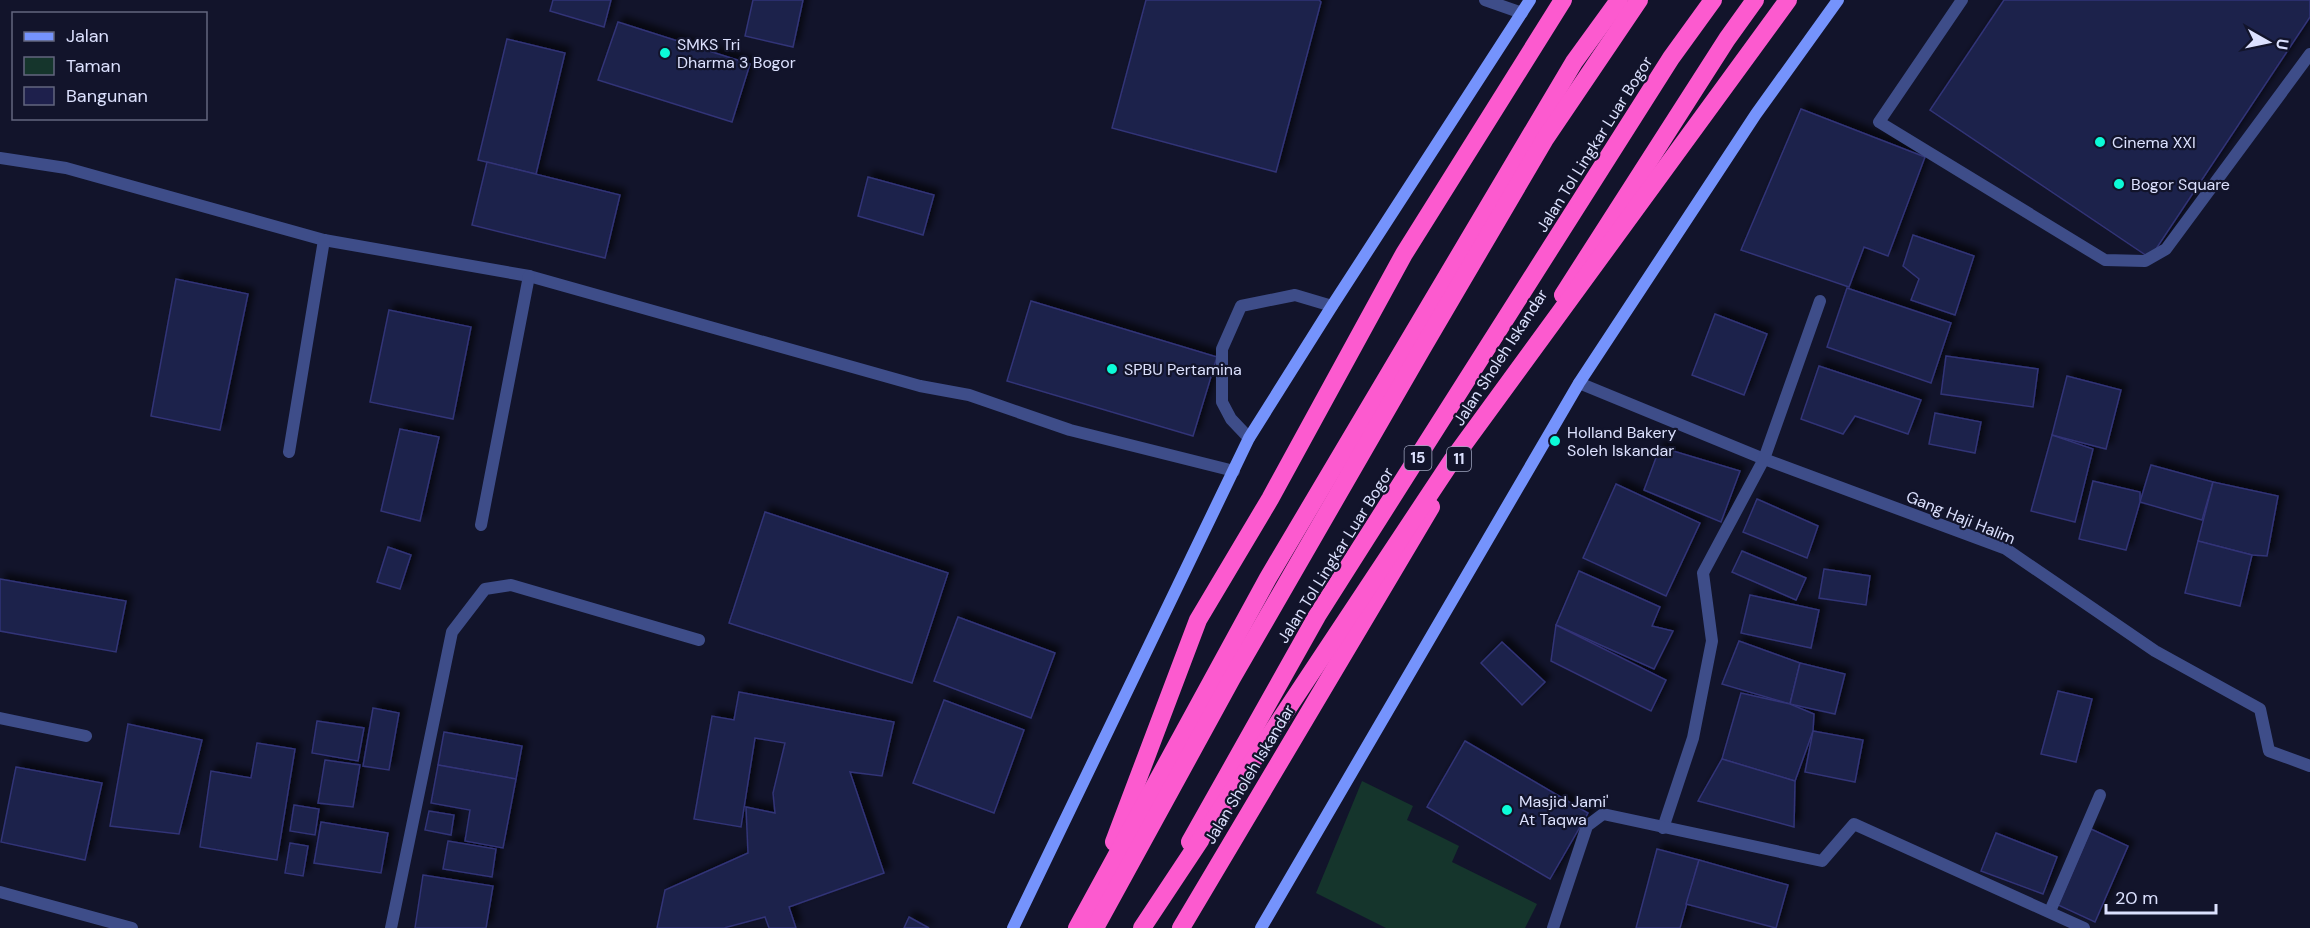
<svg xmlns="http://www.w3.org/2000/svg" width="2310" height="928" viewBox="0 0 2310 928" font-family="'DM Sans',sans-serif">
	<defs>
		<filter id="shadow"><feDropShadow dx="5.5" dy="-5.5" stdDeviation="3" flood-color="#0009"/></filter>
	</defs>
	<rect width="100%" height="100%" fill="#12142b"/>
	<polygon fill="#15352c" points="1362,781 1413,806 1407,820 1459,846 1452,862 1537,904 1525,928 1386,928 1316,893"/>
	<g fill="#1e204c" stroke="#313477" stroke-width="1.5" filter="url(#shadow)">
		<polygon points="553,0 611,0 604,27 550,11"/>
		<polygon points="753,0 803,0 793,47 745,36"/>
		<polygon points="1146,0 1319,0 1321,2 1276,172 1112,128"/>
		<polygon points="2004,0 2310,0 2310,17 2150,258 1930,110"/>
		<polygon points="618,22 750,64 732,122 598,80"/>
		<polygon points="507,39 565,53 536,174 478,160"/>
		<polygon points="1801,109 1925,157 1888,256 1864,247 1849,287 1741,250"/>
		<polygon points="487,162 620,195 605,258 472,225"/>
		<polygon points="868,177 934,195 923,235 858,216"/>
		<polygon points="1913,235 1974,256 1955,315 1911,300 1919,279 1903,266"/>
		<polygon points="176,279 248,294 220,430 151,416"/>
		<polygon points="1847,288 1951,323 1931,383 1827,347"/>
		<polygon points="1031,301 1217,357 1193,436 1007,381"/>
		<polygon points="389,310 471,327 453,419 370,402"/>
		<polygon points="1715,314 1767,334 1744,395 1692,375"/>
		<polygon points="1946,356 2038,369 2033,407 1941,394"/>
		<polygon points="1819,366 1921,400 1908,434 1855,416 1843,434 1801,419"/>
		<polygon points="2067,376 2121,390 2106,449 2052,435"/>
		<polygon points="1935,413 1981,422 1975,453 1929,444"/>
		<polygon points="400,429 439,437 420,521 381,511"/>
		<polygon points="2052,435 2093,449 2075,522 2031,511"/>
		<polygon points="1660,447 1740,471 1721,522 1644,490"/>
		<polygon points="2151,465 2213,482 2202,520 2140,502"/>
		<polygon points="2093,481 2140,492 2140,502 2126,550 2079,539"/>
		<polygon points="2213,482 2278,496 2267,556 2252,555 2198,541"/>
		<polygon points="1616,484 1700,523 1666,596 1583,558"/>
		<polygon points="1757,499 1818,526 1807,558 1743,532"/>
		<polygon points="765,512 948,573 912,683 729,623"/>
		<polygon points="2198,541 2252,555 2240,606 2185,593"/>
		<polygon points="388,547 411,555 400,589 377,582"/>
		<polygon points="1742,551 1806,578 1796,600 1732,572"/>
		<polygon points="1824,569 1870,576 1866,605 1819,598"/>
		<polygon points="1579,571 1660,607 1652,626 1673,631 1654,669 1556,625"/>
		<polygon points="0,579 126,601 116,652 0,631"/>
		<polygon points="1750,595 1819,610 1811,648 1741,633"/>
		<polygon points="958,617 1055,653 1031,718 934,681"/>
		<polygon points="1556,625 1666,680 1651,711 1551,661"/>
		<polygon points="1739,641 1800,663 1790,704 1722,684"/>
		<polygon points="1502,642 1545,682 1522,705 1481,663"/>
		<polygon points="1800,663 1845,674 1835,714 1790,704"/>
		<polygon points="2058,691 2092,699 2076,762 2041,754"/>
		<polygon points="739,692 894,722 882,776 850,772 884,873 789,907 796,928 769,928 765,917 724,928 657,928 665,890 748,853 746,807 775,813 773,793 785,743 755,738 741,827 694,819 712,716 734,720"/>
		<polygon points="1741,693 1790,704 1814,714 1813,731 1795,781 1722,759"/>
		<polygon points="944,700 1024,730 994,813 913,783"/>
		<polygon points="373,708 399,713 389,770 363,766"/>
		<polygon points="317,721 364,728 358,761 312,753"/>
		<polygon points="128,724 202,740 179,834 110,826"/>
		<polygon points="1813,731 1863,740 1855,782 1805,772"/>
		<polygon points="444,732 522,746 516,779 438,765"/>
		<polygon points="1465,741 1588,813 1550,879 1427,807"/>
		<polygon points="257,743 295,749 277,860 200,847 211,771 251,778"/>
		<polygon points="1722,759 1795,781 1794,827 1698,801"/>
		<polygon points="325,760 360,765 353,807 318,803"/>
		<polygon points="438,765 516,779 503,848 465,841 470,810 431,803"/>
		<polygon points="16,767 102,783 85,860 1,842"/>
		<polygon points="294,805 319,809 315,835 290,831"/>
		<polygon points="429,811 454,815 451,835 425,830"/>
		<polygon points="321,822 388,833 381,873 314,863"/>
		<polygon points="2091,829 2128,846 2095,922 2058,905"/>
		<polygon points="1996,833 2057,857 2043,894 1981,871"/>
		<polygon points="448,841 496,849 492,877 443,869"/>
		<polygon points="290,843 308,846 303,876 285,873"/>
		<polygon points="1657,849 1699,860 1680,928 1636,928"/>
		<polygon points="1699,860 1788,885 1776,928 1686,904"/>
		<polygon points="423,875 493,886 486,928 415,928"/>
		<polygon points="909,917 929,928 904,928"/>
	</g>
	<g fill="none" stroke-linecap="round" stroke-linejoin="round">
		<g stroke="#3e4d89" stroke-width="12">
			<polyline points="1962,0 1879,122 2105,260 2145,261 2166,249 2310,54"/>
			<polyline points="1249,438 1231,419 1222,402 1222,349 1241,306 1295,295 1332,306"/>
		</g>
		<g stroke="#3e4d89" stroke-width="12">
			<polyline points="1485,0 1522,13"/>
			<polyline points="0,158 66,168 324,240 529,276 920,386 969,395 1070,430 1234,471"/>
			<polyline points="1579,383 1764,459 2006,549 2155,651 2260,709 2269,751 2310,766"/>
			<polyline points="289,452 324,240"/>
			<polyline points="481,525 529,276"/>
			<polyline points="0,718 86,736"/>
			<polyline points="1663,828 1693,738 1712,641 1703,573 1764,459 1820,301"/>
			<polyline points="0,892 132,928"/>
			<polyline points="2050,911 2100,795"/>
			<polyline points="391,928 452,632 485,589 511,585 699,640"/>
			<polyline points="1553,928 1587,826 1603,814 1822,861 1854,824 2084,928"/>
		</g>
		<g stroke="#7593fc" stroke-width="12">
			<polyline points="1013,928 1249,438 1332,306 1530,0"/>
			<polyline points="1261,928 1579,383 1756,114 1838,0"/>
		</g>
		<g stroke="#fc5acf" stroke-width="18">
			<polyline points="1563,295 1727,39 1755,0"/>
			<polyline points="1114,842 1198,620 1270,499 1404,254 1563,0"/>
			<polyline points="1190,842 1317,616 1671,58 1713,0"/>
			<polyline points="1077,928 1268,578 1574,62 1619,0"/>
			<polyline points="1095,928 1232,678 1423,347 1545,139 1639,0"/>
			<polyline points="1181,928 1431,507"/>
		</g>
		<polyline stroke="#fc5acf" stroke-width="18" points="1142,928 1453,459 1788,0"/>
	</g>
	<g fill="#0cfbd8" stroke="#12142b" stroke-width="2">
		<circle cx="665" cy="53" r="6"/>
		<circle cx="2100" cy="142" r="6"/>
		<circle cx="2119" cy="184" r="6"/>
		<circle cx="1112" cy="369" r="6"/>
		<circle cx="1555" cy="441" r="6"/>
		<circle cx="1507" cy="810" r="6"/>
	</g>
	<g text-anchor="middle" stroke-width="4.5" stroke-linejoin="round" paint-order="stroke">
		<g fill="#12142b" stroke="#9fa4bf" stroke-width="1.5">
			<rect x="1404.5" y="446" width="27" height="24" rx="4.5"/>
			<rect x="1447" y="447" width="24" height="24" rx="4.5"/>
		</g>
		<g font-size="15" font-weight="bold" fill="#dce1fe">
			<text x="1418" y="463">15</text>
			<text x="1459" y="464">11</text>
		</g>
		<g font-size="16" fill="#dce1fe" stroke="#12142b" text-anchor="start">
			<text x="677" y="50">SMKS Tri<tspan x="677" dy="18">Dharma 3 Bogor</tspan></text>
			<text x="2112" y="148">Cinema XXI</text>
			<text x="2131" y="190">Bogor Square</text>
			<text x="1124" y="375">SPBU Pertamina</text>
			<text x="1567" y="438">Holland Bakery<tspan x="1567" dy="18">Soleh Iskandar</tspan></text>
			<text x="1519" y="807">Masjid Jami'<tspan x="1519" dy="18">At Taqwa</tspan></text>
		</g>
		<g font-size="16" fill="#dce1fe" stroke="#12142b">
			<text transform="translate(1594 144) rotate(-58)" y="6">Jalan Tol Lingkar Luar Bogor</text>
			<text transform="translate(1500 357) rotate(-57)" y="6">Jalan Sholeh Iskandar</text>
			<text transform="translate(1961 517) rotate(22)" y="6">Gang Haji Halim</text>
			<text transform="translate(1335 555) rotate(-58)" y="6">Jalan Tol Lingkar Luar Bogor</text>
			<text transform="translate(1249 774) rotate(-59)" y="6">Jalan Sholeh Iskandar</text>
		</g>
	</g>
	<rect x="12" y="12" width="195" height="108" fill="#12142b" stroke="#63667f" stroke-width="1.5"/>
	<rect x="24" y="32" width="30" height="9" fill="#7593fc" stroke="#63667f" stroke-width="1.5"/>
	<text x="66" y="42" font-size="18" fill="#dce1fe">Jalan</text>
	<rect x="24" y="57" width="30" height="18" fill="#15352c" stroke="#63667f" stroke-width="1.5"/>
	<text x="66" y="72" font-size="18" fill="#dce1fe">Taman</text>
	<rect x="24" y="87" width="30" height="18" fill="#1e204c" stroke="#63667f" stroke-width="1.5"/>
	<text x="66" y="102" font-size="18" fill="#dce1fe">Bangunan</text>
	<g transform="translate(2268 42) rotate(99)" stroke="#12142b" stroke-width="4.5" paint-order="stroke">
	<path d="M0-4.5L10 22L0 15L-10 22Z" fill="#dce1fe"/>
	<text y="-9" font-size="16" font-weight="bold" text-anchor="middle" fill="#dce1fe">U</text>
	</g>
	<path d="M2106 904v9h110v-9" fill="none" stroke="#dce1fe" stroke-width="3"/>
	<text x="2115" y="904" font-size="18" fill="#dce1fe" stroke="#12142b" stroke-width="4.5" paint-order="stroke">20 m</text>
</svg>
